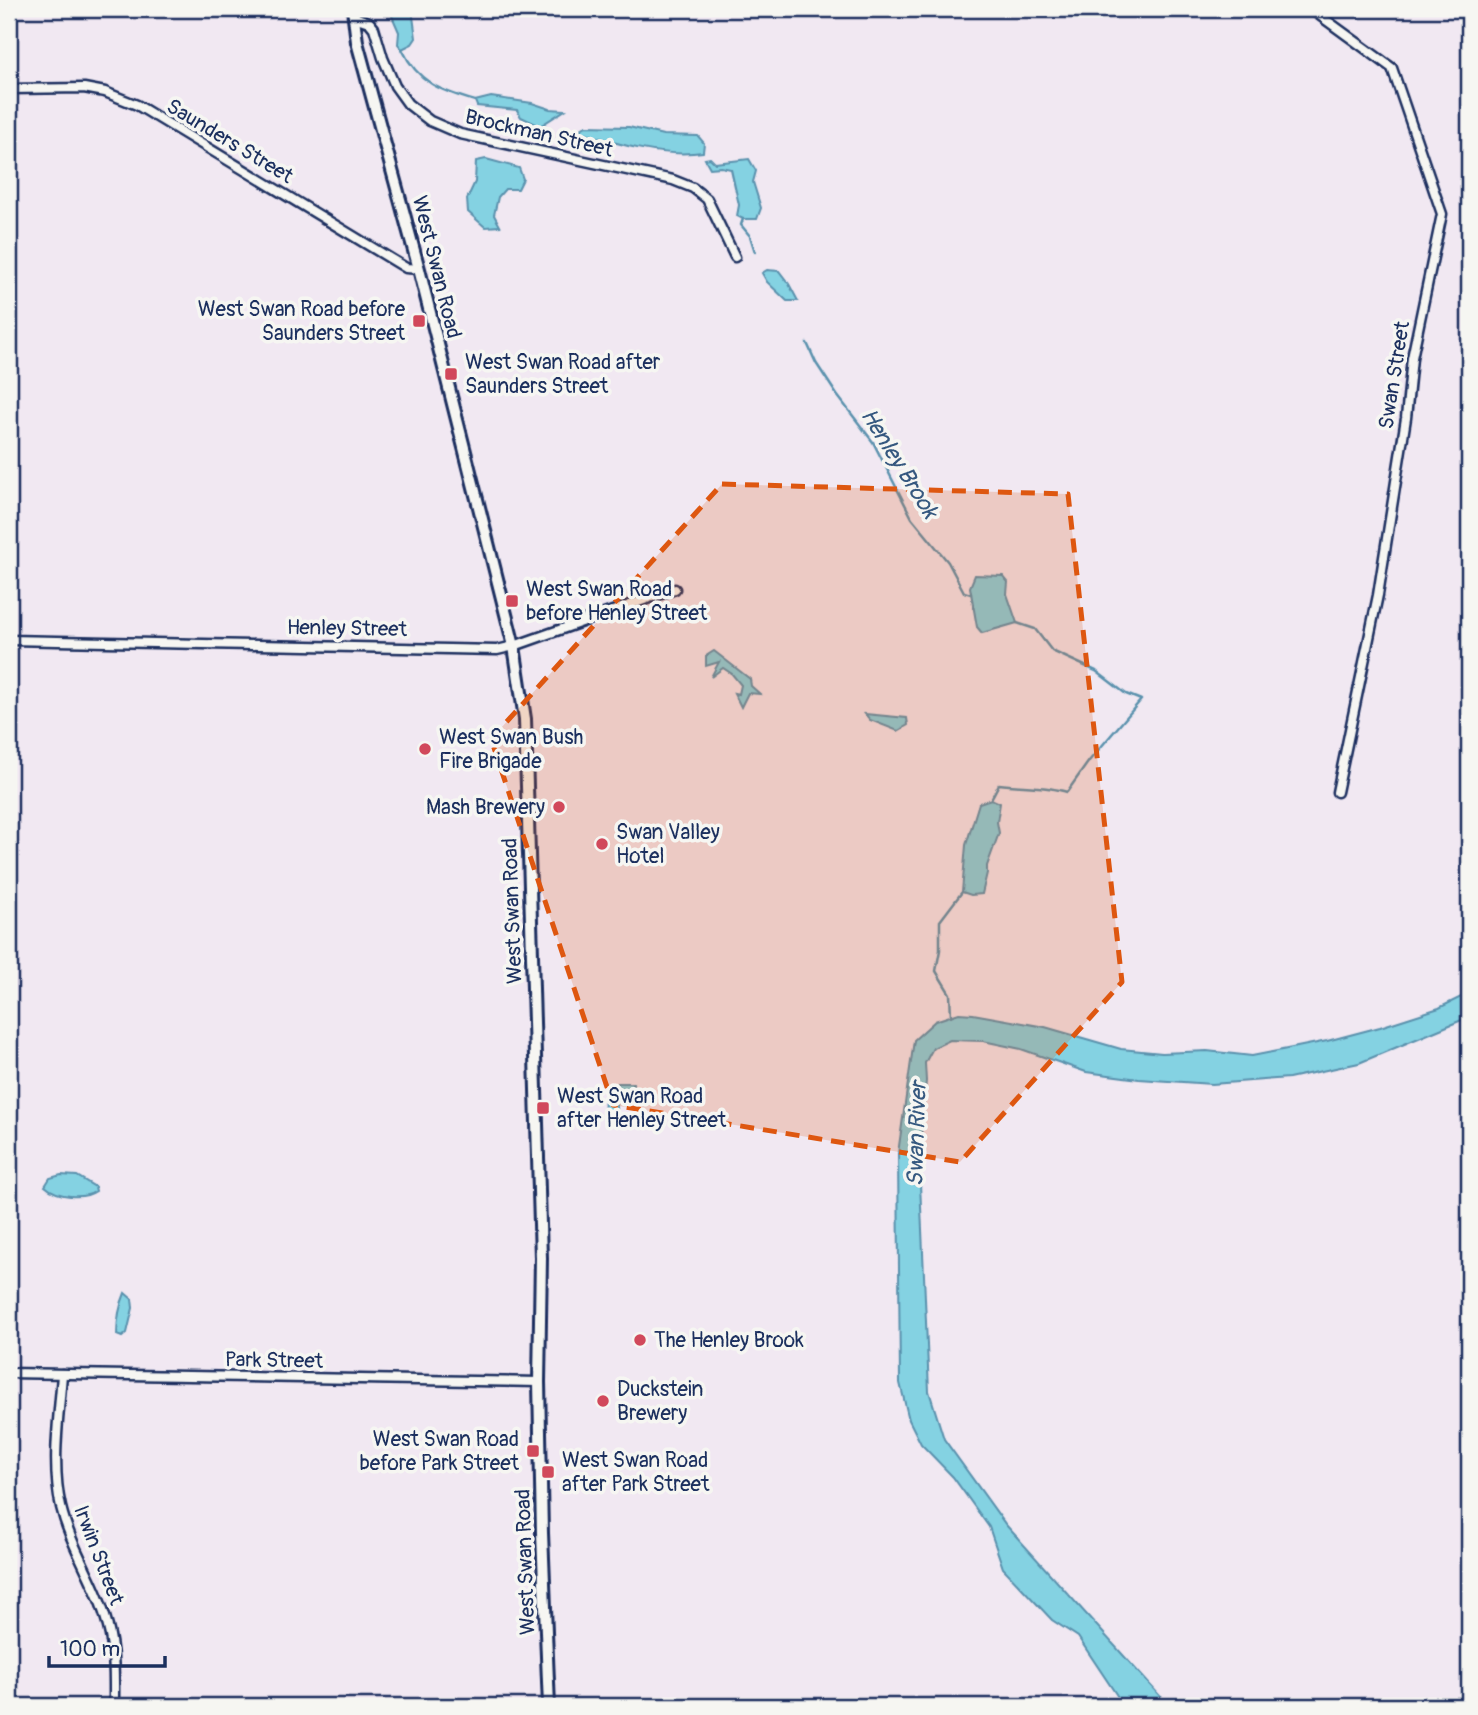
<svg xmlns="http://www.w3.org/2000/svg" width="1478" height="1715" viewBox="0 0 1478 1715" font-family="Pangolin,sans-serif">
	<rect width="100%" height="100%" fill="#f1e8f2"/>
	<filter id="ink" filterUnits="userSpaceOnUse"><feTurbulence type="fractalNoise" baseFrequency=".0143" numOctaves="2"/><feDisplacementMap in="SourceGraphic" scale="14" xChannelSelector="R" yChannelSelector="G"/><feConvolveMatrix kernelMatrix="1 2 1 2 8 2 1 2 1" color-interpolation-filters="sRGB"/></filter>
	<g filter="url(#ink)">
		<g fill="#84d2e2" stroke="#5a91ad" stroke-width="2">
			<polygon points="389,9 412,9 416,38 412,44 402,49 398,44 399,32"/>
			<polygon points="491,97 532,103 550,109 565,110 540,126 521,117 517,110 477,106 475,101"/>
			<path d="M586 126 629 127 663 135 698 136 704 143 703 152C663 158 616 144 578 131Z"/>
			<polygon points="710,158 715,163 749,159 756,171 753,182 761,208 757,219 743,219 737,216 739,205 731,169 721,167 710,168 705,159"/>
			<polygon points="486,159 519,168 523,179 518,189 505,189 498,197 494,215 500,226 485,227 468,212 467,199 475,182 476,161"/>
			<polygon points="767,270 779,271 789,284 798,301 787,301 767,282 762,273"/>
			<polygon points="975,575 1003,576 1008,582 1007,594 1017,623 982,633 977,627 970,587"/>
			<polygon points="714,651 750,679 751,686 760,694 748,693 741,707 734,693 739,694 741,685 732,674 723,668 711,677 719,662 706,666 706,656"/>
			<polygon points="865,714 907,718 908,725 898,731 870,720"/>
			<polygon points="991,799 1000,803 997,822 999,833 987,866 987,873 982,894 971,895 962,892 966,845 979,803"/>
			<polygon points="1469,993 1469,1017 1359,1063 1289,1078 1212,1084 1139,1079 1086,1072 1021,1049 983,1041 950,1040 933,1048 925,1063 926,1081 919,1160 929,1391 944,1439 1006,1525 1169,1706 1124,1706 1078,1637 1052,1620 1003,1568 989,1527 953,1477 921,1444 909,1420 900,1383 898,1153 914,1040 935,1021 959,1013 973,1014 1045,1027 1121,1049 1162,1053 1207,1051 1252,1056 1327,1041 1380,1027 1439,1008"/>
			<path d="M618 1083H633L635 1093 617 1095 615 1098 617 1114 610 1118 606 1116C603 1100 603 1093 618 1083Z"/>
			<path d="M61 1175 77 1176 95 1187 96 1191C83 1200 57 1197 45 1186L50 1178Z"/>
			<path d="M125 1293 132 1299 133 1308 127 1333 122 1337 117 1335C117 1320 119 1307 125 1293Z"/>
		</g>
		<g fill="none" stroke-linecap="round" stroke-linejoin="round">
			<g stroke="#5a91ad" stroke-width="2.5">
				<path d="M402 49C418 83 441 91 475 101"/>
				<polyline points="743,219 741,225 750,236 755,252"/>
				<polyline points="807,343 816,363 837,395 873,442 912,518 948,562 964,592 971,594"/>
				<path d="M991 799 999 784C1021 787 1046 785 1067 792L1089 761 1141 700 1126 694 1096 671 1052 651 1035 629 1017 623"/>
				<polyline points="951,1016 950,994 936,971 940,950 940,921 962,892"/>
			</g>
			<defs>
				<g id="minor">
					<polyline points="1311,9 1392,68 1442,214 1412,358 1406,418 1378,595 1337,792"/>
					<polyline points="354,17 369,22 374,28 383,58 395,86 408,104 430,121 460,134 673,180 693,188 707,199 735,257"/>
					<polyline points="9,89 84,88 105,92 137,105 406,268 419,269"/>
					<polyline points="9,640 497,650 514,646 675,589"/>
					<polyline points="9,1373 539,1382"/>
					<path d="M62 1374C59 1417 51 1464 61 1507 71 1549 98 1585 108 1627 115 1653 114 1679 114 1706"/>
				</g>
				<polyline id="major" points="353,9 357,42 419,269 514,646 525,719 541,1258 539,1382 542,1533 549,1706"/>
			</defs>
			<use href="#minor" stroke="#1b2f5e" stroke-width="13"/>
			<use href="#major" stroke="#1b2f5e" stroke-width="16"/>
			<use href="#minor" stroke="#f6f6f2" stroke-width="8"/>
			<use href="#major" stroke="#f6f6f2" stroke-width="10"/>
		</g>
	</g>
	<path fill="#de5710" fill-opacity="0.2" stroke="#de5710" stroke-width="5" stroke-dasharray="14 9" stroke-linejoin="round" d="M722 484 1068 494 1122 982 960 1162 613 1105 491 739Z"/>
	<g fill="#d1495b" stroke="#f6f6f2" stroke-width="2.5">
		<rect x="412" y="314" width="14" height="14" rx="3.5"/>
		<rect x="444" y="367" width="14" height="14" rx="3.5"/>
		<rect x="505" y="594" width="14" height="14" rx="3.5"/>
		<circle cx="425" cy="749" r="7"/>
		<circle cx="559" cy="807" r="7"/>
		<circle cx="602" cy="844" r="7"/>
		<rect x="536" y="1101" width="14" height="14" rx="3.5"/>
		<circle cx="640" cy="1340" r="7"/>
		<circle cx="603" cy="1401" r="7"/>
		<rect x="526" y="1444" width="14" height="14" rx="3.5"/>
		<rect x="541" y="1465" width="14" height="14" rx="3.5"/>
	</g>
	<g text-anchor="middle" stroke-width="7" stroke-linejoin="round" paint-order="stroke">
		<g font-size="21" fill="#1b2f5e" stroke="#f6f6f2">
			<text transform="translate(539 133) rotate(13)" y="7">Brockman Street</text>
			<text transform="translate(230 141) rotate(31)" y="7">Saunders Street</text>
			<text transform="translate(437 267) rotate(76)" y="7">West Swan Road</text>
			<text transform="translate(1394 375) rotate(-81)" y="7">Swan Street</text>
			<text transform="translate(347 628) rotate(1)" y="7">Henley Street</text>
			<text transform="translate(512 911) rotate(-92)" y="7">West Swan Road</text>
			<text transform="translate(274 1360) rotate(1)" y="7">Park Street</text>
			<text transform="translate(99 1555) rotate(69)" y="7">Irwin Street</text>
			<text transform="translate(525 1562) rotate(-92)" y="7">West Swan Road</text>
		</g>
		<g font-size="21" fill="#1b2f5e" stroke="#f6f6f2" text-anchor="start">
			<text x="405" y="316" text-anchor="end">West Swan Road before<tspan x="405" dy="24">Saunders Street</tspan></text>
			<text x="465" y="369">West Swan Road after<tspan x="465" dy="24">Saunders Street</tspan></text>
			<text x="526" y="596">West Swan Road<tspan x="526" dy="24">before Henley Street</tspan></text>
			<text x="439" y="744">West Swan Bush<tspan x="439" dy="24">Fire Brigade</tspan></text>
			<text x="545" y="814" text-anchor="end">Mash Brewery</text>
			<text x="616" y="839">Swan Valley<tspan x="616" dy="24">Hotel</tspan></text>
			<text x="557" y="1103">West Swan Road<tspan x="557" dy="24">after Henley Street</tspan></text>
			<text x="654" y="1347">The Henley Brook</text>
			<text x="617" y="1396">Duckstein<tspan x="617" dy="24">Brewery</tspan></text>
			<text x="519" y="1446" text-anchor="end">West Swan Road<tspan x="519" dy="24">before Park Street</tspan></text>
			<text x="562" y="1467">West Swan Road<tspan x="562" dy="24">after Park Street</tspan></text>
		</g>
		<g font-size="23" font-style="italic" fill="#35587f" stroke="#f6f6f2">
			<text transform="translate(900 463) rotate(58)" y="8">Henley Brook</text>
			<text transform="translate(916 1134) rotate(-88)" y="8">Swan River</text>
		</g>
	</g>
	<rect width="1478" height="1715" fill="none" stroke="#f6f6f2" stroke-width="35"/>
	<rect x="18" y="18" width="1443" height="1680" fill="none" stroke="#1b2f5e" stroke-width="2.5" filter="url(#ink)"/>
	<path d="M49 1656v10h116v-10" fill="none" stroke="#1b2f5e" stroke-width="3.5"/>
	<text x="60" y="1656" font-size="21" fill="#1b2f5e" stroke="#f6f6f2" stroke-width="5" paint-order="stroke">100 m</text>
</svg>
